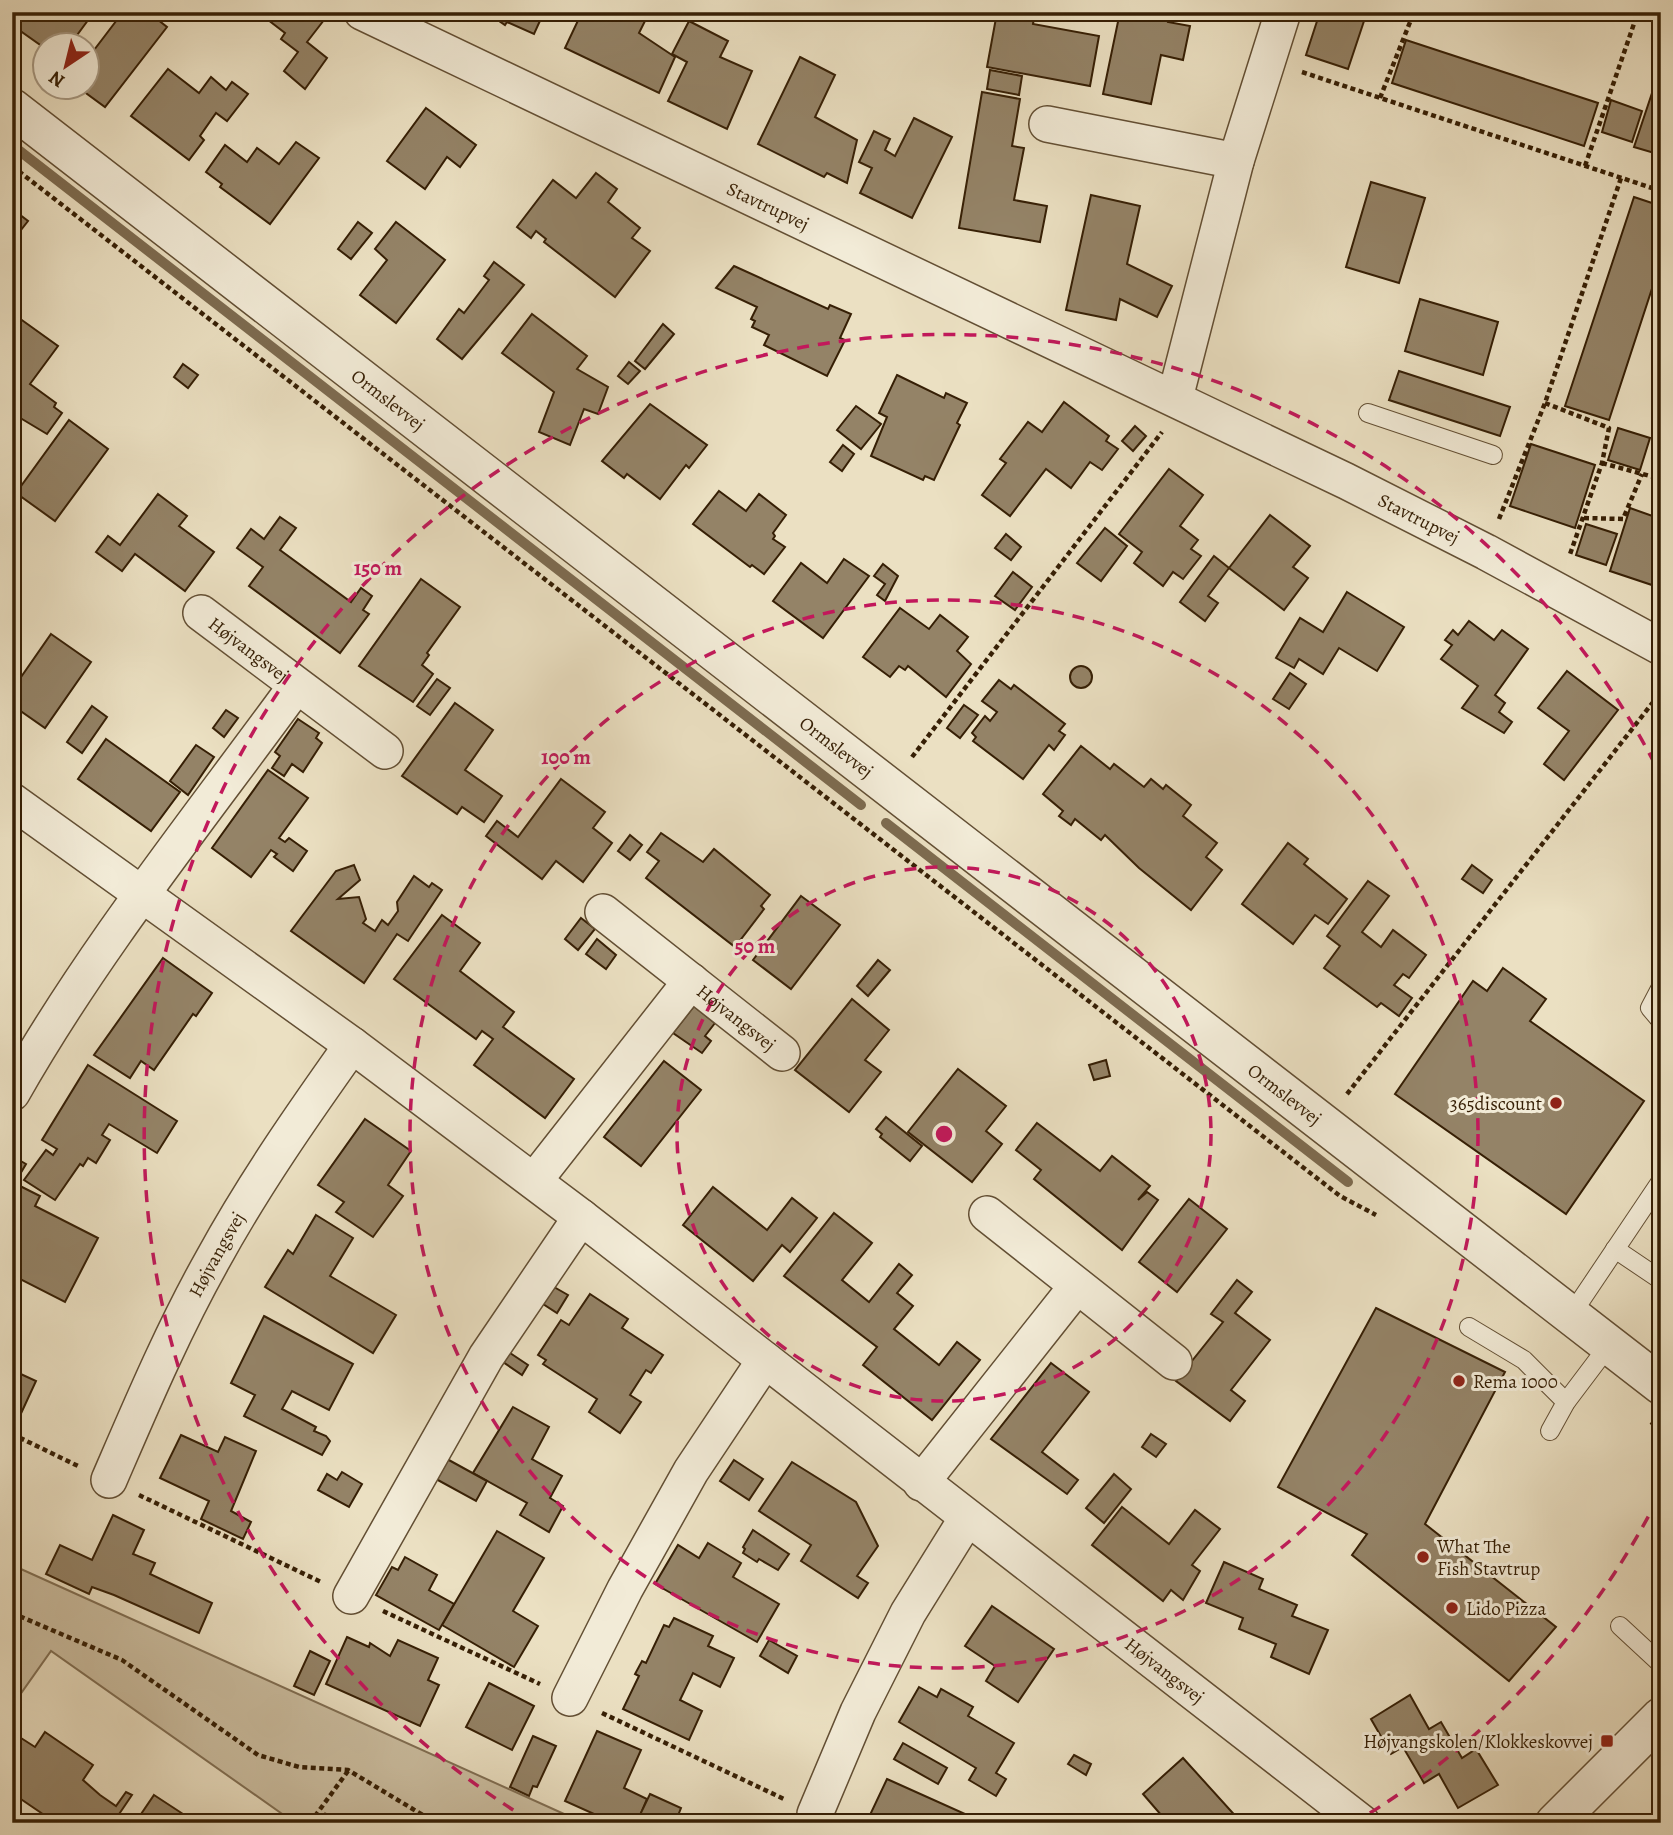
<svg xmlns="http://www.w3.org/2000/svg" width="1673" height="1835" viewBox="0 0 1673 1835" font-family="Alegreya,serif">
	<rect width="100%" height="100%" fill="#ebe0c2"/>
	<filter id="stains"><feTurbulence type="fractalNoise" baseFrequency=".00286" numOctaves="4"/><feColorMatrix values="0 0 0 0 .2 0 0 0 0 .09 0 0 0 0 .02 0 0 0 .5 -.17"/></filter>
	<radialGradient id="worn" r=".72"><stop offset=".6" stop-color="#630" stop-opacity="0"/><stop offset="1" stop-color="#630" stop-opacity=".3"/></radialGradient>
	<polygon fill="#ccbfa2" stroke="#816f54" stroke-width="2" points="12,1565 584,1823 339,1823 325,1813 317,1823 295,1823 51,1651 12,1706"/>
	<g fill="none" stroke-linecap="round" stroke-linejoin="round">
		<g stroke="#7d6b50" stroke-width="10">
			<polyline points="12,145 861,805"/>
			<polyline points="886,823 1348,1182"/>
		</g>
	</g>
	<g fill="#948367" stroke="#361f05" stroke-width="2">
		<polygon points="21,12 94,12 69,46 63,46 55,39 50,46 46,46 46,49 12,25"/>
		<polygon points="123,12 148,12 167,27 105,107 79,88 88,88 88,58"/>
		<polygon points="266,12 305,12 324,20 307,42 327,58 305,89 284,71 298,52 281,39 285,33 263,16"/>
		<polygon points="486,12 544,12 534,34 507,22 505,25"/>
		<polygon points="582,12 633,12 646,19 639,33 675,57 659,93 565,48"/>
		<polygon points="1001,12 1035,12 1033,24 1099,36 1090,86 987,67 996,18 1000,19"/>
		<polygon points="1120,12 1170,12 1168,22 1190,26 1183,60 1161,55 1151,104 1103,94"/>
		<polygon points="1320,12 1367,12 1348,69 1306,55"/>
		<polygon points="689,21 728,41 720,57 752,71 727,129 668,101 687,62 672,54"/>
		<polygon points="1406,40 1598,103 1584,146 1392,83"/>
		<polygon points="800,57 835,75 815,117 857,140 847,183 827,173 824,177 758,144"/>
		<polygon points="1661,66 1661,155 1634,147"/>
		<polygon points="168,69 199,93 211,77 226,90 232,82 248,94 227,121 216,113 200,136 204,140 189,160 131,116"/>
		<polygon points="990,70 1022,76 1019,95 987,89"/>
		<polygon points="982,92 1020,99 1012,146 1024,148 1014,200 1047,206 1040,242 959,228"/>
		<polygon points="1611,100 1642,111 1632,142 1602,132"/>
		<polygon points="426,108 476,145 460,167 447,157 425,189 387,161"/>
		<polygon points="914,118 952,137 912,218 860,193 872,168 859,162 874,131 890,139 885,150 895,156"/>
		<polygon points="296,142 319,158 270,224 220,187 222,184 206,172 225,145 247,162 257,148 279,164"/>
		<polygon points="596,173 617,189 608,202 640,228 632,238 650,251 615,297 544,242 546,239 536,231 531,238 517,227 553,180 576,198"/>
		<polygon points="1371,182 1425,198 1399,283 1346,267"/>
		<polygon points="1091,195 1140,206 1127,264 1172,286 1157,317 1120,299 1116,320 1066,310"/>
		<polygon points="1634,197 1661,206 1661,261 1609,420 1565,406"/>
		<polygon points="15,211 28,221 17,235 12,231"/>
		<polygon points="358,222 372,233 351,259 338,249"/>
		<polygon points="396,222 445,260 396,323 360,295 387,260 375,249"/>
		<polygon points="494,262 524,285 462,359 437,339 459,309 464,313 489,280 484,276"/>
		<polygon points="734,266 828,309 830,305 851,314 840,338 845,340 827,376 764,345 769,335 752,327 755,321 751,319 757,307 716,288"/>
		<polygon points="1420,299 1498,322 1483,375 1405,351"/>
		<polygon points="532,314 587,356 577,369 608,387 598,414 584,409 570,445 539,432 554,392 502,353"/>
		<polygon points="19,318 58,346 30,384 56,403 54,407 62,413 47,434 12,413 12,327"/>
		<polygon points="663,324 674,334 645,369 635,361"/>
		<polygon points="629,362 640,371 628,384 618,376"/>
		<polygon points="183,364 198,375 188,388 174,377"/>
		<polygon points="1399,371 1510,407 1500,436 1389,400"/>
		<polygon points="897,375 944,398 946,393 967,403 957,423 960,425 934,480 925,476 923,480 871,456 887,417 879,413"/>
		<polygon points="1064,402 1109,436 1106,441 1118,449 1102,470 1090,462 1071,488 1046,469 1010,516 982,495 1006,463 1000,459 1028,422 1042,432"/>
		<polygon points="650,404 707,445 689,468 686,465 660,499 627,474 624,478 602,461"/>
		<polygon points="856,406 881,424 861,449 837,430"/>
		<polygon points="69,420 108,449 55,521 16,493"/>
		<polygon points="1135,426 1146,436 1133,451 1122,441"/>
		<polygon points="1618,428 1650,438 1640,470 1608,460"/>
		<polygon points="1531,444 1595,465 1575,528 1510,506"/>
		<polygon points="843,445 854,454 842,471 830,462"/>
		<polygon points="1169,469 1203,495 1180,526 1198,540 1191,549 1201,556 1183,579 1173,572 1163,586 1134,563 1142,552 1119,534"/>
		<polygon points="719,491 746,511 759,494 786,515 773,533 775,536 773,539 785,547 764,574 752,565 750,567 693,524"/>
		<polygon points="158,494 187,516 179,526 214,552 185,591 135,554 122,571 96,552 108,536 120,545"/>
		<polygon points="1630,508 1661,519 1661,588 1610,571"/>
		<polygon points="1270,515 1310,546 1293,567 1308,578 1284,610 1229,568"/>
		<polygon points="280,517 296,528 280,550 351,602 361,588 372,596 363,610 369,614 340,653 249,586 263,567 237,548 251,529 264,539"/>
		<polygon points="1586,524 1617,534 1606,565 1576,555"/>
		<polygon points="1105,528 1127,546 1101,581 1077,563"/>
		<polygon points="1006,534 1021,547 1011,560 995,548"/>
		<polygon points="1214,556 1229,568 1208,596 1218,603 1205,621 1180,602"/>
		<polygon points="844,559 869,576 823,638 773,601 801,563 827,583"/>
		<polygon points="883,564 898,576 885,601 877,595 885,584 874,576"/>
		<polygon points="1013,572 1032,587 1015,610 995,596"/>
		<polygon points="421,579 460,607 427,653 429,655 422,665 433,674 413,702 359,666"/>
		<polygon points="1347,592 1404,627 1377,671 1339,648 1323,674 1299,659 1294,668 1276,658 1300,618 1323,632"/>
		<polygon points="900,608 929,629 940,615 968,637 957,651 971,664 946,697 908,666 905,670 899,666 890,677 863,657"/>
		<polygon points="1469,621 1494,640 1502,630 1528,649 1495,695 1505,703 1499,712 1512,722 1504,733 1462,708 1478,686 1441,659 1452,645 1445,640 1453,630 1458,635"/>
		<polygon points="51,634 91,662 45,728 12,705 12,690"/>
		<circle cx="1081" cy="677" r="11"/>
		<polygon points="1567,671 1618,710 1564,780 1544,764 1569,731 1538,708"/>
		<polygon points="1290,673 1306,684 1289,709 1273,699"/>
		<polygon points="437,679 450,688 430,715 417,706"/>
		<polygon points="999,680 1011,689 1014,685 1065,724 1059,731 1065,735 1054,750 1049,745 1023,779 973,741 976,737 972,733 985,716 990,721 997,712 982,701"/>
		<polygon points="455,703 493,730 465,770 502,796 484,822 462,807 457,814 402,776"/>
		<polygon points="964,705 978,715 960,738 947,728"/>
		<polygon points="92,706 107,717 82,753 67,742"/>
		<polygon points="226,710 238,718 224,737 213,728"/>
		<polygon points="298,719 319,733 316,738 322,743 303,772 292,764 284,776 272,768 280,756 275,752"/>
		<polygon points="106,739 180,792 151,831 78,779"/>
		<polygon points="196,745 214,757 188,795 170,781"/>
		<polygon points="1081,746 1110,769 1114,764 1144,787 1151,779 1163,789 1166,785 1191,805 1183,816 1217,843 1206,857 1222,870 1191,910 1139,868 1105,835 1101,840 1075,819 1071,825 1059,816 1063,811 1043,794"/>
		<polygon points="268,770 308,798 279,838 285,842 289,838 307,851 293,871 274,857 277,854 271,850 251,877 212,848"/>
		<polygon points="561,779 605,812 593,828 612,843 583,882 556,861 542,879 486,836 497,821 518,837"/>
		<polygon points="661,833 703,862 714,849 770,895 761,906 764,909 735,947 646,878 659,861 647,852"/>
		<polygon points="630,835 642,845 630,860 618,851"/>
		<polygon points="1288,843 1308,859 1304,864 1347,899 1328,924 1315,915 1293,944 1242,904"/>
		<polygon points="354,865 360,880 338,899 359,897 366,919 363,923 375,931 382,920 388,925 398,911 397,902 414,876 429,887 432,883 442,890 408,941 397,934 364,983 291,931 336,871"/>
		<polygon points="1472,865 1492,880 1483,893 1462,879"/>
		<polygon points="1368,881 1389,896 1362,932 1381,947 1393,930 1426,955 1409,978 1403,974 1394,985 1412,998 1399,1016 1381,1003 1377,1007 1324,968 1340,946 1327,936"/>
		<polygon points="801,896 840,925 791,989 753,960"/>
		<polygon points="442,915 480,943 460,971 514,1012 503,1027 574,1079 545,1118 474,1065 493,1039 482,1031 476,1039 394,979"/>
		<polygon points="581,918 595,929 578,950 565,939"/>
		<polygon points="597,939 616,955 606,969 586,954"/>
		<polygon points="163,958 212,993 196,1016 193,1014 154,1070 141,1061 130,1078 94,1055"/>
		<polygon points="878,960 890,970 868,996 857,986"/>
		<polygon points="1503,968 1546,999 1530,1021 1644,1101 1566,1214 1395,1094 1473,981 1487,991"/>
		<polygon points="852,999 889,1030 865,1060 881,1072 849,1112 795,1070"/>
		<polygon points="694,1006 715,1023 705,1036 711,1041 702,1053 673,1033"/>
		<polygon points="1106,1060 1110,1076 1094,1080 1089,1065"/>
		<polygon points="664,1061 701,1090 641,1166 604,1137"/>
		<polygon points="88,1065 177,1121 157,1153 109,1124 102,1135 110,1140 96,1163 88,1158 83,1166 80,1164 55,1200 24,1180 46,1150 53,1155 57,1149 42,1140"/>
		<polygon points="958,1069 1006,1106 986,1131 1002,1144 972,1182 908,1132"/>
		<polygon points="886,1117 922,1146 910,1161 880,1137 882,1134 876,1129"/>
		<polygon points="365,1119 411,1151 388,1185 403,1196 373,1237 336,1212 344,1202 318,1185"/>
		<polygon points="1037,1123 1100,1171 1112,1156 1150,1186 1138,1200 1147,1192 1158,1200 1122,1250 1034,1179 1041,1170 1016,1150"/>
		<polygon points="12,1156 26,1164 16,1181 12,1179"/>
		<polygon points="20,1186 40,1196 35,1206 98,1238 65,1302 12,1275 12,1237 19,1224 12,1221 12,1200"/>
		<polygon points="713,1187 767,1230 792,1198 817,1218 790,1252 782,1245 753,1281 683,1225"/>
		<polygon points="1189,1199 1227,1229 1177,1292 1139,1262"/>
		<polygon points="834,1213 872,1243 842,1280 869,1302 899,1264 912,1275 897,1293 913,1306 894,1329 939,1365 957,1342 980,1360 932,1420 863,1365 877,1347 784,1276"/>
		<polygon points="316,1215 353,1238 330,1276 396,1315 373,1353 265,1287 288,1250 293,1254"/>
		<polygon points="1237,1280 1252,1292 1235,1313 1270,1340 1231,1390 1245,1401 1230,1421 1176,1381 1223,1322 1211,1314"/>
		<polygon points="554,1287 568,1295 557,1313 543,1304"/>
		<polygon points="590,1294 628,1319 622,1328 663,1355 651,1373 646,1370 630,1395 641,1402 620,1433 589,1412 597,1399 543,1364 546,1360 538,1355 561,1320 569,1325"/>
		<polygon points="1376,1308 1505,1372 1425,1524 1556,1627 1509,1681 1352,1555 1367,1534 1278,1487"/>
		<polygon points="264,1316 353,1364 329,1410 292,1391 282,1409 316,1427 314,1431 326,1436 330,1441 322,1455 244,1416 255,1395 231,1383"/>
		<polygon points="507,1351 528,1365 522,1375 500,1360"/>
		<polygon points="1051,1363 1089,1392 1042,1452 1078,1480 1067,1494 991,1439"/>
		<polygon points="12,1370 36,1381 18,1420 12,1418"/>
		<polygon points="513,1407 549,1427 532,1459 562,1476 550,1498 563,1506 549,1532 520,1515 527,1503 473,1473"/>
		<polygon points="1151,1434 1166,1444 1156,1457 1142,1447"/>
		<polygon points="181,1435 218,1452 225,1437 256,1451 231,1511 251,1522 243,1539 201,1519 209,1501 160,1478"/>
		<polygon points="447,1459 487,1481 476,1501 436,1479"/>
		<polygon points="734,1460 763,1479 749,1500 720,1481"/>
		<polygon points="792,1462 856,1502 878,1546 857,1576 868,1583 858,1598 801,1561 811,1545 759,1511"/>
		<polygon points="342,1472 362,1484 349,1507 318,1490 327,1474 337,1480"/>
		<polygon points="1114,1474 1131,1489 1104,1523 1086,1508"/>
		<polygon points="1122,1507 1169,1544 1195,1510 1220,1529 1192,1565 1200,1571 1183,1600 1171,1590 1163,1601 1092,1545"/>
		<polygon points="113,1515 144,1530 133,1554 155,1563 150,1574 212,1603 199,1633 114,1595 92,1587 89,1594 46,1574 60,1545 92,1560"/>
		<polygon points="753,1530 789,1554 778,1570 759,1559 757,1562 743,1553 745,1549 743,1547"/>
		<polygon points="497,1531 544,1558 513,1611 538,1626 514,1667 442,1625"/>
		<polygon points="708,1543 741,1563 733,1577 779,1604 757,1642 655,1584 678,1545 699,1558"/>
		<polygon points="405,1557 437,1575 429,1590 454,1604 439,1630 376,1595 392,1567 398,1570"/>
		<polygon points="1224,1562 1263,1579 1259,1589 1297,1605 1292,1616 1328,1630 1309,1674 1271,1657 1276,1644 1239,1629 1243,1618 1206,1603"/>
		<polygon points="992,1606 1054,1649 1018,1702 986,1681 995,1666 965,1646"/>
		<polygon points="674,1618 713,1636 708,1646 734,1658 720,1687 693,1673 680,1700 702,1711 689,1740 623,1709 639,1676 635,1674 642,1661 646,1663 664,1625 669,1627"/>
		<polygon points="347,1637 369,1647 370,1643 390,1656 398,1640 438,1658 428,1680 439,1685 420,1726 326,1684"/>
		<polygon points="769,1640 797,1656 788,1673 760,1656"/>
		<polygon points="310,1651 330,1661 314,1695 294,1686"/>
		<polygon points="489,1683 534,1706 512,1750 466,1727"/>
		<polygon points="919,1687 937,1697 941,1689 973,1707 968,1716 1014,1743 996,1773 1006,1779 996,1796 969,1780 976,1768 899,1722"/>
		<polygon points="1410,1695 1429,1729 1441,1722 1462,1758 1476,1749 1498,1785 1458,1808 1439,1774 1424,1783 1403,1747 1391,1754 1371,1719"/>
		<polygon points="597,1731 641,1750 624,1788 647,1799 637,1823 614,1823 565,1801"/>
		<polygon points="45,1732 93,1765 83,1780 100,1795 116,1806 126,1792 132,1795 113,1823 56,1823 12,1793 12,1750 21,1738 35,1747"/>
		<polygon points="533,1736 556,1746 537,1787 533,1786 529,1796 510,1787"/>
		<polygon points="903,1743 947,1768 938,1784 894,1759"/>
		<polygon points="1074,1755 1091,1764 1086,1775 1068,1764"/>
		<polygon points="1183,1758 1240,1821 1238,1823 1168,1823 1143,1794"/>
		<polygon points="887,1779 974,1818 972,1823 880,1823 869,1817"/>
		<polygon points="650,1794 681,1808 675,1823 637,1821"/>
		<polygon points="154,1795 183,1814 178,1823 135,1823"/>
		<polygon points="1259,1815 1266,1823 1250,1823"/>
	</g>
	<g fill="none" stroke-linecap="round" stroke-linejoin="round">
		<defs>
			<g id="service">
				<polyline points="1368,413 1493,455"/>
				<polyline points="1661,987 1650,1008 1661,1021"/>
				<polyline points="1615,1249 1661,1280"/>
				<polyline points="1571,1315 1661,1181"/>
				<polyline points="1469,1327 1524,1360 1566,1402"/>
				<polyline points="1550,1431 1566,1402 1609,1345"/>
				<polyline points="1620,1626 1661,1664"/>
			</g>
			<g id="minor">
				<path id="s1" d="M362 12 1346 481 1486 552 1661 647"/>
				<polyline points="1047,124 1236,161"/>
				<polyline points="1175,398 1236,161 1283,12"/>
				<path id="s2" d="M201 613 385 751"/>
				<path id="s3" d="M12 801 352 1045 581 1217 1362 1823"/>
				<path id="s4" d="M603 912 782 1053"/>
				<path d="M12 1093C93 950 199 819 296 686"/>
				<polyline points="534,1181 691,981"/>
				<polyline points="987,1214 1174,1362"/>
				<path id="s5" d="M109 1480C141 1406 173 1330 213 1259 254 1184 303 1114 352 1045"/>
				<polyline points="921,1483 1077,1286"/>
				<polyline points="351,1596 486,1357 581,1217"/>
				<polyline points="570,1698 625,1589 691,1471 765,1360"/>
				<polyline points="815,1814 858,1712 908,1613 967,1518"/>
			</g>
			<g id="tertiary">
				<path id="s6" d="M12 108 1661 1385"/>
				<polyline points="1555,1823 1661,1717"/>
			</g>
		</defs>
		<use href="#service" stroke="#634f34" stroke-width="20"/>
		<use href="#minor" stroke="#634f34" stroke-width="38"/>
		<use href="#tertiary" stroke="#634f34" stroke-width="41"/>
		<g stroke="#361f05" stroke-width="4.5" stroke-dasharray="5 3.5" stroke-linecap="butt">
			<polyline points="1302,72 1661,191"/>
			<polyline points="1380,98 1414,12"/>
			<polyline points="12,166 1340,1196 1376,1215"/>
			<polyline points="1585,166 1638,12"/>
			<polyline points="1545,403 1609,428 1602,463 1569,557"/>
			<polyline points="1602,463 1661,479"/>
			<polyline points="1584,518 1623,519 1642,474"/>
			<polyline points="1499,519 1545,403 1621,178"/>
			<polyline points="912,757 1162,432"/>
			<polyline points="1347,1094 1661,692"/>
			<polyline points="1651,1422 1661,1430"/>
			<polyline points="12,1434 78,1466"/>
			<polyline points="139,1495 321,1582"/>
			<polyline points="383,1611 540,1684"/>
			<polyline points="12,1613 122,1660 258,1755 299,1767 348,1770 436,1823"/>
			<polyline points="602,1713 784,1799"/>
			<polyline points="310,1823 348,1771"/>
		</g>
		<use href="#service" stroke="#f2ebd7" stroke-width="18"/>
		<use href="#minor" stroke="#f2ebd7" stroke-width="35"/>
		<use href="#tertiary" stroke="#f2ebd7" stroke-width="38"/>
	</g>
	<g fill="none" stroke="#c2185b" stroke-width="3.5" stroke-dasharray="12 9">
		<circle cx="944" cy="1134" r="267"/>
		<circle cx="944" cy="1134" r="534"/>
		<path d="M1658 1498A801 801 0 0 1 1357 1821M531 1821A801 801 0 1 1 1658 770"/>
	</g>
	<g fill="#8f2418" stroke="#f2ebd7" stroke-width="2.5">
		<circle cx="1556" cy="1103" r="7"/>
		<circle cx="1459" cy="1381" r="7"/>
		<circle cx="1423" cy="1557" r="7"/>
		<circle cx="1452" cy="1608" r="7"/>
		<rect x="1600" y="1734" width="14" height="14" rx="3.5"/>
	</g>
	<g text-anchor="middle" stroke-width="6" stroke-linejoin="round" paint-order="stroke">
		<g font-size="19" fill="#361f05" stroke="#f2ebd7">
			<text dy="7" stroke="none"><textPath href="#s1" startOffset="450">Stavtrupvej</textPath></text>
			<text dy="7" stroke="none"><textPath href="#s6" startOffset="476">Ormslevvej</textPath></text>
			<text dy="7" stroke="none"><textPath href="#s1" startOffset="1172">Stavtrupvej</textPath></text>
			<text dy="7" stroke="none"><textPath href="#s2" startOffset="60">Højvangsvej</textPath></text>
			<text dy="7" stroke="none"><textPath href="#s6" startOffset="1043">Ormslevvej</textPath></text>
			<text dy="7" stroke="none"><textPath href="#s4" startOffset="170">Højvangsvej</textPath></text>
			<text dy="7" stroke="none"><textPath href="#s6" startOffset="1610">Ormslevvej</textPath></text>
			<text dy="7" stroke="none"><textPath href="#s5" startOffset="250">Højvangsvej</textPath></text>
			<text dy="7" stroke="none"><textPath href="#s3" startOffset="1444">Højvangsvej</textPath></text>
		</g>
		<g font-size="19" fill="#361f05" stroke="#f2ebd7" text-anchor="start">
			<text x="1542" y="1110" text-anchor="end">365discount</text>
			<text x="1473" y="1388">Rema 1000</text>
			<text x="1437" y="1553">What The<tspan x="1437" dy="22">Fish Stavtrup</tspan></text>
			<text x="1466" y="1615">Lido Pizza</text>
			<text x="1593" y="1748" text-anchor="end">Højvangskolen/Klokkeskovvej</text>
		</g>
	</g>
	<circle cx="944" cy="1134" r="10" fill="#c2185b" stroke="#f2ebd7" stroke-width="3.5"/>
	<g font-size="21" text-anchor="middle" font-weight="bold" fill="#c2185b" stroke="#f2ebd7" stroke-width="6" stroke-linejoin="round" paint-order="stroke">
		<text x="378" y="575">150 m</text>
		<text x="566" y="764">100 m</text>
		<text x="755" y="953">50 m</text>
	</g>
	<rect width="1673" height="1835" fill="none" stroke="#ebe0c2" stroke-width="42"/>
	<rect x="14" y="14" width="1645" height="1807" fill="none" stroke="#361f05" stroke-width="3.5"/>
	<rect x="21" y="21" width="1631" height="1793" fill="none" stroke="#361f05" stroke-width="2"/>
	<g transform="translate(66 66) rotate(215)"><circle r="33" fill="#f2ebd7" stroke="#a79983" stroke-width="2"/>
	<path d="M0-5L12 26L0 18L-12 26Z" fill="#8f2418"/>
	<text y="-10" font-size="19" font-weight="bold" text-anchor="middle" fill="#361f05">N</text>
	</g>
	<rect width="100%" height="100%" filter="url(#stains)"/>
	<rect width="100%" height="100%" fill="url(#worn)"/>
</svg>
